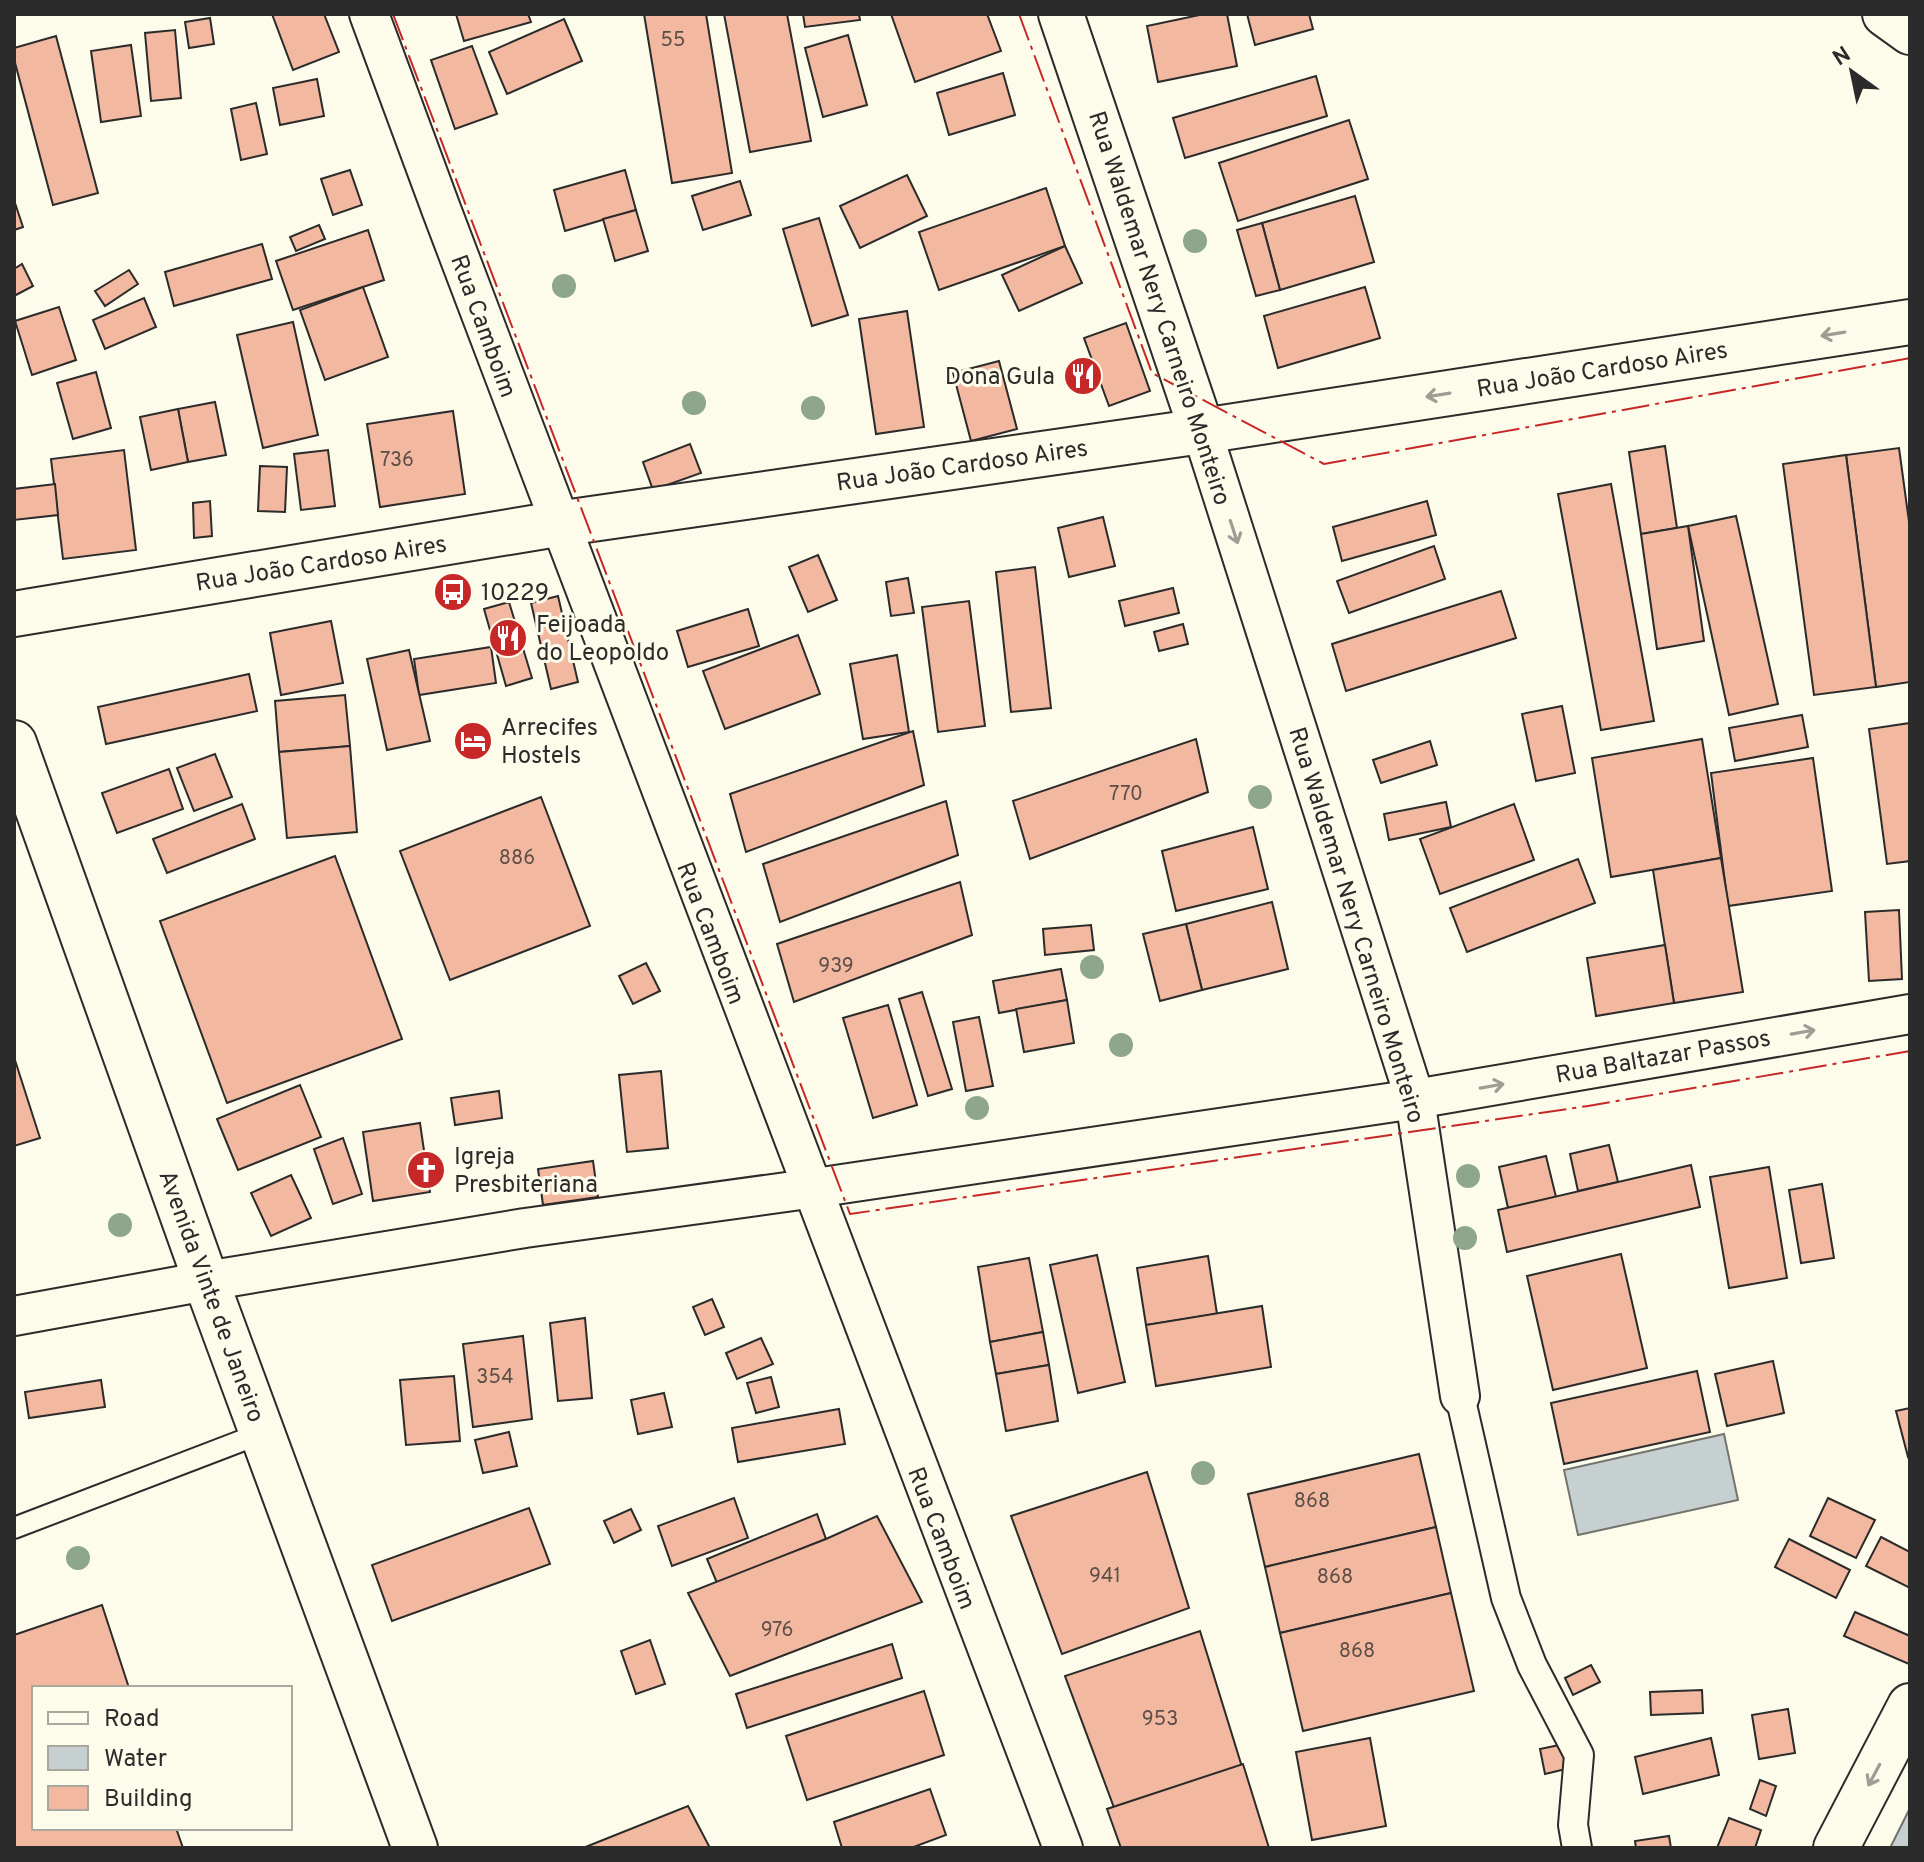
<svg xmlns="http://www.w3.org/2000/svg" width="1924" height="1862" viewBox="0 0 1924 1862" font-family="Overpass,sans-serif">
	<rect width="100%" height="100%" fill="#fdfbea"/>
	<g fill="#c7d0d0" stroke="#74746e" stroke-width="2">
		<polygon points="1724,1434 1738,1500 1578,1535 1564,1470"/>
		<polygon points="1910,1808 1910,1848 1890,1848"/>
	</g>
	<g fill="#f2b8a0" stroke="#2b2b2b" stroke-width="2">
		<polygon points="272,14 324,14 339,52 293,70"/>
		<polygon points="456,14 528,14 531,22 464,41"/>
		<polygon points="644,14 706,14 732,173 672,183"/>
		<polygon points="724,14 787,14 811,141 750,152"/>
		<polygon points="803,14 859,14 860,20 805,27"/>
		<polygon points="891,14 987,14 1001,51 915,82"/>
		<polygon points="1204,14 1227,14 1237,66 1158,82 1147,26"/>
		<polygon points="1247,14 1309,14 1313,29 1255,45"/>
		<polygon points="210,18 214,44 189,48 185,22"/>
		<polygon points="564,19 582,61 507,94 489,52"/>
		<polygon points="175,30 181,98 151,101 145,33"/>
		<polygon points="848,35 867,105 823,117 805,48"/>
		<polygon points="56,36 98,193 53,205 14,59 14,48"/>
		<polygon points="131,45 141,116 101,122 91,51"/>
		<polygon points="472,46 497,114 455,129 431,60"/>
		<polygon points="1003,73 1015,115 949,135 937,93"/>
		<polygon points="1316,76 1327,116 1185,158 1173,118"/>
		<polygon points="317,79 324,116 280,125 273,88"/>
		<polygon points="256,103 267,154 241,160 231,109"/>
		<polygon points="1349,120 1368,179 1238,221 1219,163"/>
		<polygon points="350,170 362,205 333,215 321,179"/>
		<polygon points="625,170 636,210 565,231 554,190"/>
		<polygon points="907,175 927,216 860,248 840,206"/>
		<polygon points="740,181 751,215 703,230 692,196"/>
		<polygon points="1046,188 1065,246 939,290 919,232"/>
		<polygon points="1355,196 1374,262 1280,290 1262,223"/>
		<polygon points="14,200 23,227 14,230"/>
		<polygon points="636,210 648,251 615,261 603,219"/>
		<polygon points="819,218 848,315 812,326 783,229"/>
		<polygon points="1262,223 1280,290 1256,296 1237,230"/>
		<polygon points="319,225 325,239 296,251 290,237"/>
		<polygon points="368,230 384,280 293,310 276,261"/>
		<polygon points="262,244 272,279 174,306 165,272"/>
		<polygon points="1065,246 1082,283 1019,311 1002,275"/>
		<polygon points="22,264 33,286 14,296 14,269"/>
		<polygon points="129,270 138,284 105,306 95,291"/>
		<polygon points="363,287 388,357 325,380 300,310"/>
		<polygon points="1365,287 1380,338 1278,368 1264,316"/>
		<polygon points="144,298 156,327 105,349 93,320"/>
		<polygon points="59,307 76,360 32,375 15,321"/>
		<polygon points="907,311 924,427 876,434 859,319"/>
		<polygon points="293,322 318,435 263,448 237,335"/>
		<polygon points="1126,323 1150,391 1109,406 1084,338"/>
		<polygon points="999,361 1017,429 971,441 953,373"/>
		<polygon points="96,372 111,428 73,439 57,383"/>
		<polygon points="215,402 226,455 188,462 178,409"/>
		<polygon points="178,409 188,462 151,470 140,417"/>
		<polygon points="453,411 465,494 380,507 367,424"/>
		<polygon points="690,444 701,473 653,490 643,462"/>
		<polygon points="1665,446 1677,528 1641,534 1629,452"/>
		<polygon points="1899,448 1910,529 1910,682 1876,687 1846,455"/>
		<polygon points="124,450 136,550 63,559 51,459"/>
		<polygon points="328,450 335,506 301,510 294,454"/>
		<polygon points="1846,455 1876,687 1814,695 1783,464"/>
		<polygon points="260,466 287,467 285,512 258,511"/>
		<polygon points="55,484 58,515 14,520 14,489"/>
		<polygon points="1611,484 1654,721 1601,730 1558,494"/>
		<polygon points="210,501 212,536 194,538 193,503"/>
		<polygon points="1427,501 1436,535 1342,561 1333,527"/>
		<polygon points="1736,516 1778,704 1729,715 1688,526"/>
		<polygon points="1103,517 1115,566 1069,577 1058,528"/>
		<polygon points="1688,526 1704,641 1657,649 1641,534"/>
		<polygon points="1434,546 1445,579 1349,613 1337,581"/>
		<polygon points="818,555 837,600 808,612 789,567"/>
		<polygon points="1035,567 1051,708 1011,712 996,572"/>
		<polygon points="908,578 914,613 891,616 886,582"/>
		<polygon points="1173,588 1179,613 1125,626 1119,601"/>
		<polygon points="1501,591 1516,638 1346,691 1332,644"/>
		<polygon points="558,596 578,682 551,689 531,603"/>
		<polygon points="969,601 985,726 938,732 922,607"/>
		<polygon points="509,602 532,678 506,686 484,609"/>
		<polygon points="748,609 759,646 688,667 677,631"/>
		<polygon points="331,621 343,683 281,695 270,633"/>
		<polygon points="1183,624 1188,644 1159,651 1154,632"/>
		<polygon points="798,635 820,694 725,729 703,671"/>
		<polygon points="491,647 496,683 419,695 414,659"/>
		<polygon points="409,650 430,741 387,750 367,659"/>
		<polygon points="897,655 909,732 863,739 850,664"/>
		<polygon points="249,674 257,711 106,744 98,707"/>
		<polygon points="345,695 350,746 279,752 275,701"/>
		<polygon points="1562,706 1575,773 1536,781 1522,714"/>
		<polygon points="1802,715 1808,747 1735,761 1729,728"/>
		<polygon points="1910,723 1910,861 1887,864 1869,729"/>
		<polygon points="913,731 924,785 746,852 730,794"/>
		<polygon points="1196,739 1208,792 1030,859 1013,801"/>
		<polygon points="1702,739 1721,858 1611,877 1592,758"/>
		<polygon points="1430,741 1437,765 1381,783 1373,760"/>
		<polygon points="350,746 357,832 287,838 279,752"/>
		<polygon points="215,754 232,797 194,811 177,768"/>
		<polygon points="1813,758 1832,891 1728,906 1711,773"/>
		<polygon points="169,769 183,809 117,833 102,793"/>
		<polygon points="541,797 590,926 450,980 400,851"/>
		<polygon points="946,801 958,855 780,922 763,864"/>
		<polygon points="1446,802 1451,827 1389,840 1384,814"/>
		<polygon points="242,804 255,839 167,873 153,839"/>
		<polygon points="1514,804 1534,860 1440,894 1420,839"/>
		<polygon points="1253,827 1268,889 1176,911 1162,851"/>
		<polygon points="335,856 402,1039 227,1103 160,921"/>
		<polygon points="1721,858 1743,992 1674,1003 1653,870"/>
		<polygon points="1578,859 1595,903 1467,952 1450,908"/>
		<polygon points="960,882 972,935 794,1002 777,944"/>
		<polygon points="1272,902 1288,969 1202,990 1186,924"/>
		<polygon points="1899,910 1902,979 1869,981 1865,912"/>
		<polygon points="1186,924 1202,990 1160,1001 1143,934"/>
		<polygon points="1091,925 1094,950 1045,955 1043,929"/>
		<polygon points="1665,945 1674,1003 1596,1016 1587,958"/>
		<polygon points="646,963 660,991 633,1004 619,976"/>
		<polygon points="1061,969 1067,1000 999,1013 993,981"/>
		<polygon points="922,992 952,1089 928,1096 899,999"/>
		<polygon points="1067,1000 1074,1043 1024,1052 1016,1009"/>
		<polygon points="888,1005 917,1105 873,1118 843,1018"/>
		<polygon points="979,1017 993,1086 966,1091 953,1022"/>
		<polygon points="14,1057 40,1138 14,1146"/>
		<polygon points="661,1071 668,1148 627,1152 619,1075"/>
		<polygon points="300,1085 321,1137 238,1170 217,1119"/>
		<polygon points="499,1091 502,1118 455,1125 451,1098"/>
		<polygon points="420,1123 430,1192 373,1201 363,1132"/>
		<polygon points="343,1138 362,1194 333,1204 314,1149"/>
		<polygon points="1609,1145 1618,1182 1578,1191 1570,1154"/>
		<polygon points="1546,1156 1556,1197 1508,1208 1499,1167"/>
		<polygon points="593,1161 598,1197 543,1205 538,1169"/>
		<polygon points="1691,1165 1700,1207 1507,1252 1498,1210"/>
		<polygon points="1769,1167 1787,1278 1729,1288 1710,1177"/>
		<polygon points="291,1175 311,1218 271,1236 251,1193"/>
		<polygon points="1822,1184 1834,1258 1801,1263 1789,1190"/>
		<polygon points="1621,1254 1647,1368 1553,1390 1527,1276"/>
		<polygon points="1097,1255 1125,1382 1078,1393 1050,1265"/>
		<polygon points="1208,1256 1217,1314 1146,1325 1137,1268"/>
		<polygon points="1029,1258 1043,1332 990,1342 978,1267"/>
		<polygon points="712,1299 724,1327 705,1335 693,1307"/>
		<polygon points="1262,1306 1271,1367 1156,1386 1146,1325"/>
		<polygon points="585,1318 592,1398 558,1401 550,1323"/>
		<polygon points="1043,1332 1049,1365 996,1374 990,1342"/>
		<polygon points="523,1336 532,1419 473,1427 463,1344"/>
		<polygon points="761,1338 773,1364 737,1379 726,1353"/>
		<polygon points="1773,1361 1784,1413 1727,1426 1715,1374"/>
		<polygon points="1049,1365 1058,1421 1006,1431 996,1374"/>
		<polygon points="1697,1371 1710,1432 1564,1464 1551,1403"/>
		<polygon points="454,1376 460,1441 406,1445 400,1380"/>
		<polygon points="771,1377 779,1407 756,1413 747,1383"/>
		<polygon points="101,1380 105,1407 29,1418 25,1392"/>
		<polygon points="664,1393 672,1427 638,1434 631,1400"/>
		<polygon points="1910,1408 1910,1456 1908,1457 1896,1411"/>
		<polygon points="839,1409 845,1444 738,1462 732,1428"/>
		<polygon points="509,1432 517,1466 483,1473 475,1440"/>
		<polygon points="1419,1454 1436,1527 1265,1567 1248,1494"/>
		<polygon points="1147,1472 1189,1608 1062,1654 1011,1516"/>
		<polygon points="734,1498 748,1538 672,1566 658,1526"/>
		<polygon points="1828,1498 1875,1520 1856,1558 1810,1536"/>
		<polygon points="529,1508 550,1564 392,1621 372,1565"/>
		<polygon points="631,1509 641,1530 614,1543 604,1521"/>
		<polygon points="817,1514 826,1539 717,1583 707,1559"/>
		<polygon points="877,1516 922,1602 730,1676 688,1593 826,1539"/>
		<polygon points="1436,1527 1451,1593 1280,1633 1265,1567"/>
		<polygon points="1881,1537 1910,1552 1910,1588 1866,1566"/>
		<polygon points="1789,1539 1850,1570 1836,1598 1775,1567"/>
		<polygon points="1451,1593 1474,1691 1303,1731 1280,1633"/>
		<polygon points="102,1605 129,1688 34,1688 34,1828 176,1828 183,1848 14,1848 14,1635"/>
		<polygon points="1855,1612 1910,1636 1909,1664 1844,1636"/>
		<polygon points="1200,1631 1242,1767 1116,1813 1065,1676"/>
		<polygon points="650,1640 665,1684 636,1694 621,1651"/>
		<polygon points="892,1644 902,1678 747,1728 736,1694"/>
		<polygon points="1591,1665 1600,1682 1573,1695 1565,1678"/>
		<polygon points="1702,1690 1703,1713 1651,1715 1650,1692"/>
		<polygon points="924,1691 944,1755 807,1800 786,1736"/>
		<polygon points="1788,1709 1795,1753 1759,1759 1752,1715"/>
		<polygon points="1370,1738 1386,1826 1312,1840 1296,1752"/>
		<polygon points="1711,1738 1719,1775 1643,1794 1635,1757"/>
		<polygon points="1564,1744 1570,1768 1545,1774 1540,1749"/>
		<polygon points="1243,1764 1269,1848 1121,1848 1107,1809"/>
		<polygon points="1760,1780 1776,1786 1766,1816 1750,1809"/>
		<polygon points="930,1789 946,1835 911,1848 842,1848 834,1822"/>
		<polygon points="688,1806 710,1848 583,1848"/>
		<polygon points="1729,1818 1761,1830 1755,1848 1717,1848"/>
		<polygon points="1669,1836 1671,1848 1636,1848 1635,1841"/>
	</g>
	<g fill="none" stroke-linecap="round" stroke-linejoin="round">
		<defs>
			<polyline id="service" points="14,1528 262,1433"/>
			<polyline id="pedestrian" points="1460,1396 1506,1598 1532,1665 1579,1755 1573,1825 1577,1848"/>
			<g id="minor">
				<path d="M369 14C595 627 826 1238 1063 1848"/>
				<polyline points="1202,431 1415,1099 1460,1396"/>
				<polyline points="14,1316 206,1281 525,1228 808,1189 1415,1099 1910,1014"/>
			</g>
			<g id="tertiary">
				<polyline points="1061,14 1202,431"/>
				<polyline points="14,614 557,524 1202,431 1910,322"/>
				<polyline points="14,743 206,1281 415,1848"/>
			</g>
			<g id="secondary">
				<polyline points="1885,14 1910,32"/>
				<polyline points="1836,1848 1910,1706"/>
			</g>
		</defs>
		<use href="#service" stroke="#2b2b2b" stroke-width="24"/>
		<use href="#pedestrian" stroke="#2b2b2b" stroke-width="32"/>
		<use href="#minor" stroke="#2b2b2b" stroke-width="42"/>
		<use href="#tertiary" stroke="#2b2b2b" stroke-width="48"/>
		<use href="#secondary" stroke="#2b2b2b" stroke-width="48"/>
		<use href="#service" stroke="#fdfbea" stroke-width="20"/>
		<use href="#pedestrian" stroke="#fdfbea" stroke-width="28"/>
		<use href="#minor" stroke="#fdfbea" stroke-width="38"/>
		<use href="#tertiary" stroke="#fdfbea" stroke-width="44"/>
		<use href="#secondary" stroke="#fdfbea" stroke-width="44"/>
		<g stroke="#c62828" stroke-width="2" stroke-dasharray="28 6 4 6" stroke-linecap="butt">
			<polyline points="393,14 850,1214 1588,1106 1910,1051"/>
			<polyline points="1019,14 1152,373 1324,464 1910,358"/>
		</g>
	</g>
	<g fill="#8ea78a">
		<circle cx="1195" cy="241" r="12"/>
		<circle cx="564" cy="286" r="12"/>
		<circle cx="694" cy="403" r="12"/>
		<circle cx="813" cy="408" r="12"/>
		<circle cx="1260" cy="797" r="12"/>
		<circle cx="1092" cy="967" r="12"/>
		<circle cx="1121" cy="1045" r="12"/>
		<circle cx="977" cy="1108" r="12"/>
		<circle cx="1468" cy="1176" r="12"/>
		<circle cx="120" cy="1225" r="12"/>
		<circle cx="1465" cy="1238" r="12"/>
		<circle cx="1203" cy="1473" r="12"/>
		<circle cx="78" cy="1558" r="12"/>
	</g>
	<defs><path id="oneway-shaft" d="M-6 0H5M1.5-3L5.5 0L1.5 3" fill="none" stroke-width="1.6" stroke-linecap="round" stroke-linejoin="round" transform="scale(2)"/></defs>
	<g stroke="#9e9d94">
		<use href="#oneway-shaft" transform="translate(1833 334) rotate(171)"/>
		<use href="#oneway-shaft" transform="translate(1438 395) rotate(171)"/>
		<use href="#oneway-shaft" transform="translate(1234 532) rotate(72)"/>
		<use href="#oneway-shaft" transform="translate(1803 1032) rotate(-10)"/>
		<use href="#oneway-shaft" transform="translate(1492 1086) rotate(-10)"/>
		<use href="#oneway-shaft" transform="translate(1874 1775) rotate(118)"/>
	</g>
	<defs>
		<symbol id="restaurant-disc" viewBox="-11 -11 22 22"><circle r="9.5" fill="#c62828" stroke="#fdfbea"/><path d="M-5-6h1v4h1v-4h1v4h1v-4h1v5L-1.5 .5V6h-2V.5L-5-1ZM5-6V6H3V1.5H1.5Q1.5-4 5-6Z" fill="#fff"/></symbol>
		<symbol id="bus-disc" viewBox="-11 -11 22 22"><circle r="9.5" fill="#c62828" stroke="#fdfbea"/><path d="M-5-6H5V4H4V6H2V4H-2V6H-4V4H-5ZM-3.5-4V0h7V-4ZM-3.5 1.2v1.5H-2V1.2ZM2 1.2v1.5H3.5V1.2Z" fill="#fff"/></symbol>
		<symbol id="hotel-disc" viewBox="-11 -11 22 22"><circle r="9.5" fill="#c62828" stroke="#fdfbea"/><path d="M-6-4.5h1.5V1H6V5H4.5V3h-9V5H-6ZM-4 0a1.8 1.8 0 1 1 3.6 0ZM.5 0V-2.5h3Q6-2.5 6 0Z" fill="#fff"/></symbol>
		<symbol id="church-disc" viewBox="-11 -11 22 22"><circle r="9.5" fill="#c62828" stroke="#fdfbea"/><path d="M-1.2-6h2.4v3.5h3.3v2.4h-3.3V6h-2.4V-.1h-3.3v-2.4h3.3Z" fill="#fff"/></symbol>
	</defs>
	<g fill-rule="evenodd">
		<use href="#restaurant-disc" x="1061" y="354" width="44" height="44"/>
		<use href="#bus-disc" x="431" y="570" width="44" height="44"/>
		<use href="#restaurant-disc" x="486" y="616" width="44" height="44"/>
		<use href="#hotel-disc" x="451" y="719" width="44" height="44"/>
		<use href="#church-disc" x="404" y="1148" width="44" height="44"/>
	</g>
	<g text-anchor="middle" stroke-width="6" stroke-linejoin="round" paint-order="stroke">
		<g font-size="20" fill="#5d4e48">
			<text x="673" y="46">55</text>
			<text x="397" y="466">736</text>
			<text x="1126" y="800">770</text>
			<text x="517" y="864">886</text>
			<text x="836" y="972">939</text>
			<text x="495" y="1383">354</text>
			<text x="1312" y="1507">868</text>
			<text x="1105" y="1582">941</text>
			<text x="1335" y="1583">868</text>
			<text x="777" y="1636">976</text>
			<text x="1357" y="1657">868</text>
			<text x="1160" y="1725">953</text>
		</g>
		<g font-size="24" fill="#2b2b2b" stroke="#fdfbea">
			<text transform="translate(1160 308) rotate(72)" y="8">Rua Waldemar Nery Carneiro Monteiro</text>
			<text transform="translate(484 326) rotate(70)" y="8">Rua Camboim</text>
			<text transform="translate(1602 369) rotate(-9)" y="8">Rua João Cardoso Aires</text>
			<text transform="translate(962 465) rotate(-8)" y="8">Rua João Cardoso Aires</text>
			<text transform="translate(321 563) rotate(-9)" y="8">Rua João Cardoso Aires</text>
			<text transform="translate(1357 925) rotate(73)" y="8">Rua Waldemar Nery Carneiro Monteiro</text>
			<text transform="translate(711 933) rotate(69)" y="8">Rua Camboim</text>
			<text transform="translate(1663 1056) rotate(-10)" y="8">Rua Baltazar Passos</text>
			<text transform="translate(212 1296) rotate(70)" y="8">Avenida Vinte de Janeiro</text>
			<text transform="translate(942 1538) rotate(69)" y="8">Rua Camboim</text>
		</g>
		<g font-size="24" fill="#2b2b2b" stroke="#fdfbea" text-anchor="start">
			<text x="1055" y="384" text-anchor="end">Dona Gula</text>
			<text x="481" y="600">10229</text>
			<text x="536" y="632">Feijoada<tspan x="536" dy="28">do Leopoldo</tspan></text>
			<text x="501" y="735">Arrecifes<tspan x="501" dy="28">Hostels</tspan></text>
			<text x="454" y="1164">Igreja<tspan x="454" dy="28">Presbiteriana</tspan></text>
		</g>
	</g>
	<rect width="1924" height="1862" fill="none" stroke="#2b2b2b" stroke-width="32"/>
	<rect x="32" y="1686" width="260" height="144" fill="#fdfbea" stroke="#a9a89e" stroke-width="2"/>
	<rect x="48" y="1712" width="40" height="12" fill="#fdfbea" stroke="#a9a89e" stroke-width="2"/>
	<text x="104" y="1726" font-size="24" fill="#2b2b2b">Road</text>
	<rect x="48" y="1746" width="40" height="24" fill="#c7d0d0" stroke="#a9a89e" stroke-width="2"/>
	<text x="104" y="1766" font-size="24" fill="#2b2b2b">Water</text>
	<rect x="48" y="1786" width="40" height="24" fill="#f2b8a0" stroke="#a9a89e" stroke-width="2"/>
	<text x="104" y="1806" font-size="24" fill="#2b2b2b">Building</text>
	<g transform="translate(1852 72) rotate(327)" stroke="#fdfbea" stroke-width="6" paint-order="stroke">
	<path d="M0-6L14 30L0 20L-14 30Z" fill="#2b2b2b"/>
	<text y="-12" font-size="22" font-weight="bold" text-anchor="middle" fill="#2b2b2b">N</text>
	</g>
</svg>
